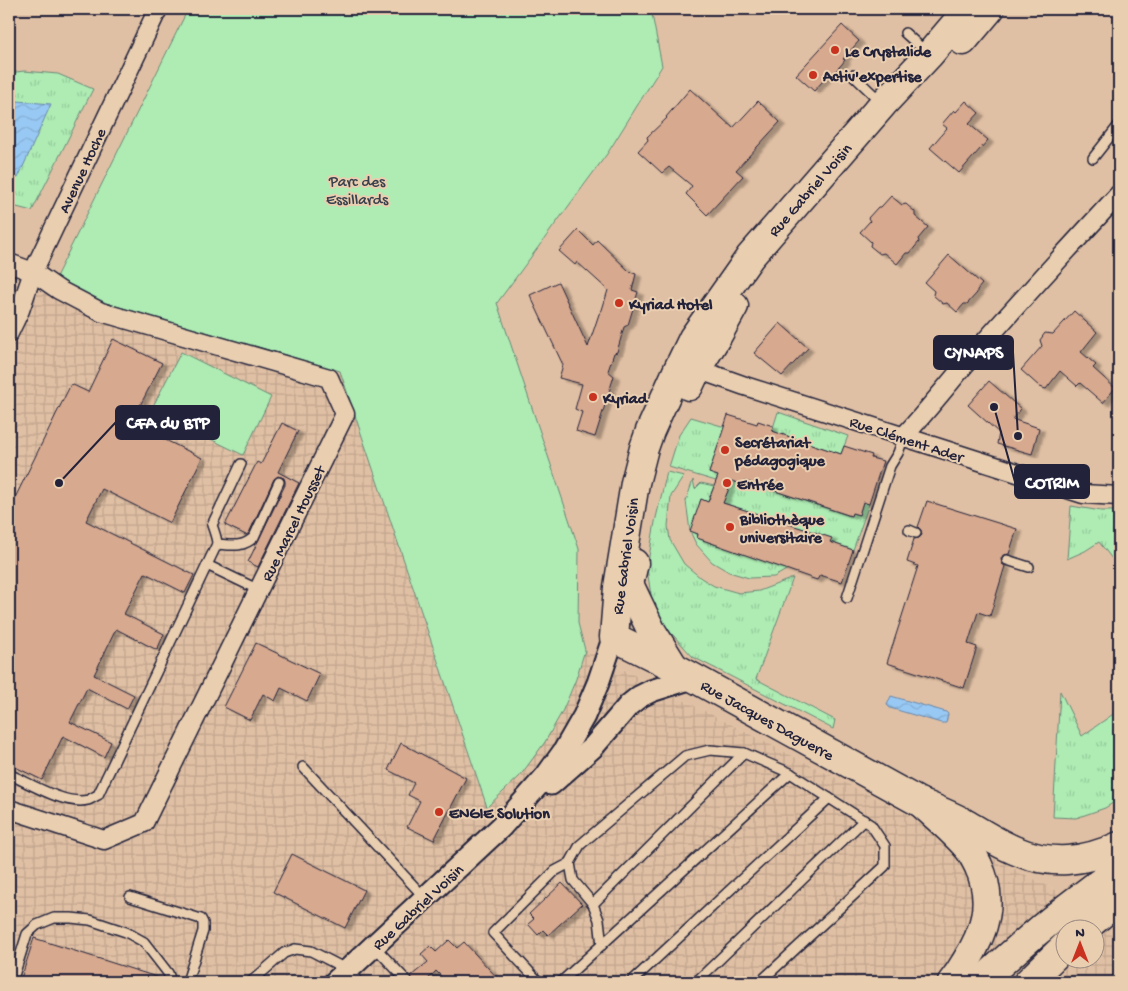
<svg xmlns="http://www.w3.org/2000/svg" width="1128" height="991" viewBox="0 0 1128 991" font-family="'Gochi Hand',sans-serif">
	<defs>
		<pattern id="industrial-grid" width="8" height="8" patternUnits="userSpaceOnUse" patternTransform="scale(1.25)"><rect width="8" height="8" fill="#e0c0a4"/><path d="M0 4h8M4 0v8" fill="none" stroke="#c0a58e"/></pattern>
		<pattern id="grass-tufts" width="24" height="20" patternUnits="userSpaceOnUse" patternTransform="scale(1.25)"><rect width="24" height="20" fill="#aeecb3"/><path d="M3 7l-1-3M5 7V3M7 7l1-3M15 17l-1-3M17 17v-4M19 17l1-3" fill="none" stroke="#95ca9b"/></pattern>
		<pattern id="water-waves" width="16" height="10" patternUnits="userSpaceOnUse" patternTransform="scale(1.25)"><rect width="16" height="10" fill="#98c9f4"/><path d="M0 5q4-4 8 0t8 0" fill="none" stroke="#83acd2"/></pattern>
		<filter id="shadow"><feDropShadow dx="5.5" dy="3" stdDeviation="1" flood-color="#0004"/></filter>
	</defs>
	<rect width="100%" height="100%" fill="#e9ceb0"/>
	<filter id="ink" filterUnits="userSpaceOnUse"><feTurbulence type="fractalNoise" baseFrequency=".02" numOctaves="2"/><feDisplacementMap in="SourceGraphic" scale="10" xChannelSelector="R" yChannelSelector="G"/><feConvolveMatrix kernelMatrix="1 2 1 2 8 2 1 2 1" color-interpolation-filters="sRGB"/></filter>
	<g filter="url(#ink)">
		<g fill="#e0c0a4">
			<polygon points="9,9 188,9 56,277 9,266"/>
			<polygon points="651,9 1119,9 1119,886 1089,907 585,650 578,623 579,549 497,303 607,154 662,66"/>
		</g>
		<path fill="url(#industrial-grid)" fill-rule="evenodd" d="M9 266 56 277 106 303 340 371 487 807 508 788 554 727 569 696 576 679 585 650 1089 907 1119 886V982H9ZM1066 928H1096V958H1066Z"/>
		<g fill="url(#grass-tufts)" stroke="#688777">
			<polygon points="24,71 58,74 93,89 32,211 9,205 9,73"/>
			<polygon points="778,412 848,436 841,454 772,431"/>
			<polygon points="691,417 725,427 709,473 718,476 716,481 669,467 679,435"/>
			<polygon points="667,472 684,476 671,496 668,526 670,540 684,564 701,578 714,586 739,593 759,591 793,578 756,679 835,720 833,729 693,657 662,623 651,596 647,568 655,522"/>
			<polygon points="693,480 695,489 701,483 714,486 708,502 701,499 691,531 698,534 697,538 788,569 774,577 749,578 729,572 712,562 696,544 690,531 686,501"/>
			<polygon points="732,481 744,484 745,481 850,516 852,513 859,515 863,502 869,504 853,550 830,542 831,538 723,503"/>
			<polygon points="1071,506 1101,511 1119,511 1119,551 1113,560 1099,542 1085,551 1067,559"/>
			<polygon points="1060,691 1082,736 1119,710 1119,799 1105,808 1076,818 1053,817"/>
		</g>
		<g fill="#aeecb3" stroke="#688777">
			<polygon points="188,9 651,9 662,66 607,154 497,303 579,549 578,623 585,650 576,679 569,696 562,712 545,742 520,776 487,807 340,371 106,303 56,277"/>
			<polygon points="181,352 271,397 243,455 151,410"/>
		</g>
		<g fill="url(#water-waves)" stroke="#6986aa">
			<polygon points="17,101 51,104 18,178 9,176 9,103"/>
			<polygon points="891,696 946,712 948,714 946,723 941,723 890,708 887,705"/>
		</g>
		<g fill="#d7a98f" stroke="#22223b" filter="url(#shadow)">
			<polygon points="842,25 859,41 843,59 845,60 842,64 832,75 830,73 814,91 796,75"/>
			<polygon points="690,89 733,128 758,101 780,122 736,170 743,176 707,215 686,194 692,186 669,167 662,173 638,151 648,140 647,137 667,118 666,117"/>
			<polygon points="966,101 979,113 969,124 988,140 959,173 930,148 947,128 942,124 954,110 956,112"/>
			<polygon points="891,196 902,205 906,204 915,212 915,216 928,227 918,239 919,242 910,253 906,253 897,264 884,253 880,254 870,246 871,242 860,232 870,221 868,218 878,207 881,207"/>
			<polygon points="578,230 593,245 597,240 630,272 636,274 632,290 638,292 628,325 624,327 617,352 614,353 608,371 614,376 595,437 576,431 582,412 575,409 582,384 559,378 563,365 530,295 558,282 588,347 599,314 602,310 608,290 577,262 575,265 559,251"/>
			<polygon points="949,255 982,284 977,290 977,293 967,304 964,304 957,312 947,303 943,304 933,295 934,291 925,283"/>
			<polygon points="1074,311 1097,332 1081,352 1096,365 1093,368 1115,388 1103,403 1080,383 1077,386 1060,371 1046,389 1040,387 1021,370 1042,346 1040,340 1045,333 1053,334"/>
			<polygon points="780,323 808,348 782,376 754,353"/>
			<polygon points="113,339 162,363 131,423 202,458 170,523 102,489 86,521 194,575 185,593 145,573 124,614 164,634 157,650 116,629 94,675 134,695 127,709 87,688 70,722 111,742 104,757 63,736 42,780 9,764 9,510 71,384 88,392"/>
			<polygon points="989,381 1021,409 1012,419 1039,428 1032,454 997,444 999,433 968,405"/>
			<polygon points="728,415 757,424 758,421 773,426 772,431 841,454 844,446 872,455 871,458 883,461 869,504 863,502 859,515 852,513 851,516 745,481 744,485 732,481 723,503 832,538 830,542 853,550 842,582 820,575 817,580 697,538 698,534 690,531 701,499 708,502 718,476 709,473"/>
			<polygon points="282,423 298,431 278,472 299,483 258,567 248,562 285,485 285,481 284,478 278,476 274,479 249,533 246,535 225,525 257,462 261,464"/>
			<polygon points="927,501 1017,529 1009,554 1003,555 1001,559 1002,564 1005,566 990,616 978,612 968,644 977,647 964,688 887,663 918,566 907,562 914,539 919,538 922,535 921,530 918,527"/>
			<polygon points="256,643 320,674 307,701 281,688 275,701 263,694 250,720 224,707"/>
			<polygon points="401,743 466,778 434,840 407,827 420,801 408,795 414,783 388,770"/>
			<polygon points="292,854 364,890 345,928 273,892"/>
			<polygon points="562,883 582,904 548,935 543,930 538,935 528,924 534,919 529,914"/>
			<polygon points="34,938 163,979 164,982 20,982"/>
			<polygon points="449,940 457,948 464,942 501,982 447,982 436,971 425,982 414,982 411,976 428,962 421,954 430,946 436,952"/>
		</g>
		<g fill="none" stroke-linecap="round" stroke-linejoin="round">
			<defs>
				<g id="service">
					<polyline points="905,33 927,53"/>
					<polyline points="853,75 881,102"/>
					<polyline points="1093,158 1119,125"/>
					<polyline points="909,530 916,533"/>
					<path d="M217 544C231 545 243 548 254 537L279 482"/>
					<polyline points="1007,560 1029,567"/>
					<path d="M207 565 217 544C217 538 214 531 212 525L241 464"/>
					<polyline points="847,598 890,466 898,453 904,436"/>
					<polyline points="303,767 425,898"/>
					<path d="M9 774C29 783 66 806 88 800 91 799 95 796 98 795L207 565 259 590"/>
					<polyline points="130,897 201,919 203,923 203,931 187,982"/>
					<polyline points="593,904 744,753"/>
					<polyline points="602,945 599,920 593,904 573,880 570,863 580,845 685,756 710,750 744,753 790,773"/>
					<polyline points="374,946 408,982"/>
					<polyline points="12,982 27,934 37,925 54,918 71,918 90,920 126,932 144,942 168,973 171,982"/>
					<polyline points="251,982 284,953 295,949 311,951 348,970 359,982"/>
					<polyline points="539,982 493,933 555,871 570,863"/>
					<polyline points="561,982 790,773 871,825 885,846 885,866 760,982"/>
					<polyline points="631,982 829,798"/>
					<polyline points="696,982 864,820"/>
				</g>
				<g id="minor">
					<polyline points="9,263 33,272 59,290 101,312 329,378 345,414 144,823 104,840 9,809"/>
					<polyline points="9,333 20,310 33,272 158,9"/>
					<polyline points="697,369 745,386 1083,494 1119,496"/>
					<path d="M904 436C928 410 950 382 973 355 1021 300 1070 247 1119 194"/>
				</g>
				<g id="tertiary">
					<polyline points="551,784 593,747 629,705 639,697 651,691 692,678"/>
					<polyline points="335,982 501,827 546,776 564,751 584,716 598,683 618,624"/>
				</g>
				<g id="primary">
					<polyline points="963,41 990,9"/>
					<polyline points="689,386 697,369 718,335 734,306"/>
					<polyline points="634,563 629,584 651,630 674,667"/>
					<polyline points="921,803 674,667 614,637 618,587 635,483 644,448 650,431 678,369 693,338 750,257 883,104 929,55 968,9"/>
				</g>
				<g id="trunk">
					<path d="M928 806C940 811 952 816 963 822 980 832 997 843 1014 850 1051 866 1084 862 1119 846"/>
					<polyline points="1085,928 1119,900"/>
					<path d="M981 982C1024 941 1070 903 1119 869"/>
					<polyline points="1028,982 1066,945"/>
				</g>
				<path id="motorway" d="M921 803C937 817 954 832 968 848 972 853 975 859 978 865 995 901 985 932 965 963 961 970 957 976 952 982"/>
			</defs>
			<use href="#service" stroke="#22223b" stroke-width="12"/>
			<use href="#minor" stroke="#22223b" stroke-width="21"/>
			<use href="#tertiary" stroke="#22223b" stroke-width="25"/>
			<use href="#primary" stroke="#22223b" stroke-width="31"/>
			<use href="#trunk" stroke="#22223b" stroke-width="31"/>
			<use href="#motorway" stroke="#22223b" stroke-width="31"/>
			<use href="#service" stroke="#e9ceb0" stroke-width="9"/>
			<use href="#minor" stroke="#e9ceb0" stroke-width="18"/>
			<use href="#tertiary" stroke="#e9ceb0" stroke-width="21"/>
			<use href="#primary" stroke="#e9ceb0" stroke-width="28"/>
			<use href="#trunk" stroke="#e9ceb0" stroke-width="28"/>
			<use href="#motorway" stroke="#e9ceb0" stroke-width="28"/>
		</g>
	</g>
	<g fill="#c8321e" stroke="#e9ceb0" stroke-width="2">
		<circle cx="835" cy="50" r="5"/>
		<circle cx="813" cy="75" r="5"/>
		<circle cx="619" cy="303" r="5"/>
		<circle cx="593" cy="397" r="5"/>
		<circle cx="725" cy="450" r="5"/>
		<circle cx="727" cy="483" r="5"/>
		<circle cx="730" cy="527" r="5"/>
		<circle cx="439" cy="812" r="5"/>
	</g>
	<g text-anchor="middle" stroke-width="4" stroke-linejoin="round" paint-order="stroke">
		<g font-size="16" font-weight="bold" fill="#22223b" stroke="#e9ceb0" text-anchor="start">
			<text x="845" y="56">Le Crystalide</text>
			<text x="823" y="81">Activ'expertise</text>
			<text x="629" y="309">Kyriad Hotel</text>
			<text x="603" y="403">Kyriad</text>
			<text x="735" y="447">Secrétariat<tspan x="735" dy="18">pédagogique</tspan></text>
			<text x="737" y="489">Entrée</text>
			<text x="740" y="524">Bibliothèque<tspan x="740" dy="18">universitaire</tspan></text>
			<text x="449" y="818">ENGIE Solution</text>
		</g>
		<g font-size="16" fill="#22223b" stroke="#e9ceb0">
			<text transform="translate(81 170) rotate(-65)" y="6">Avenue Hoche</text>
			<text transform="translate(809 189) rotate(-49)" y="6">Rue Gabriel Voisin</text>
			<text transform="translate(907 438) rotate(18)" y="6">Rue Clément Ader</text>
			<text transform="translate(292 523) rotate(-64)" y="6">Rue Marcel Housset</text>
			<text transform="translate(624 556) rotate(-82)" y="6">Rue Gabriel Voisin</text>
			<text transform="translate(768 719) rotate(29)" y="6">Rue Jacques Daguerre</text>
			<text transform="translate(417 906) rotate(-43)" y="6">Rue Gabriel Voisin</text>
		</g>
		<g font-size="16" fill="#37404d" stroke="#e9ceb0">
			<text x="357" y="186">Parc des<tspan x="357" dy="18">Essillards</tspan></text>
		</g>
	</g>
	<path fill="none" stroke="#22223b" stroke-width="2" d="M1018 436L1013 352M59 483L116 422M994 407L1015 482"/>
	<g fill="#22223b" stroke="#e9ceb0" stroke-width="2">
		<circle cx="1018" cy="436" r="5"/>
		<circle cx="59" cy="483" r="5"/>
		<circle cx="994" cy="407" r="5"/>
	</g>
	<g fill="#22223b" stroke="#22223b" stroke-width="2">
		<rect x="934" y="336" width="79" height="33" rx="5"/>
		<rect x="116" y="406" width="103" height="33" rx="5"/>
		<rect x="1015" y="465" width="74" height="33" rx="5"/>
	</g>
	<g font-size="18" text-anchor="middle" font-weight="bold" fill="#fff">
		<text x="974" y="358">CYNAPS</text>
		<text x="168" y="428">CFA du BTP</text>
		<text x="1052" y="488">COTRIM</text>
	</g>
	<rect width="1128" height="991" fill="none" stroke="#e9ceb0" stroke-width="30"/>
	<rect x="15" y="15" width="1098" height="961" fill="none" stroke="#22223b" stroke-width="2" filter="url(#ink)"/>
	<g transform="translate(1080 944)"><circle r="24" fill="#e9ceb0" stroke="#998981"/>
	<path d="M0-4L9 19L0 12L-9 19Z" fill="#c8321e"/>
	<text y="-8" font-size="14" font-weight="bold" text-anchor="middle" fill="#22223b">N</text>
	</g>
</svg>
